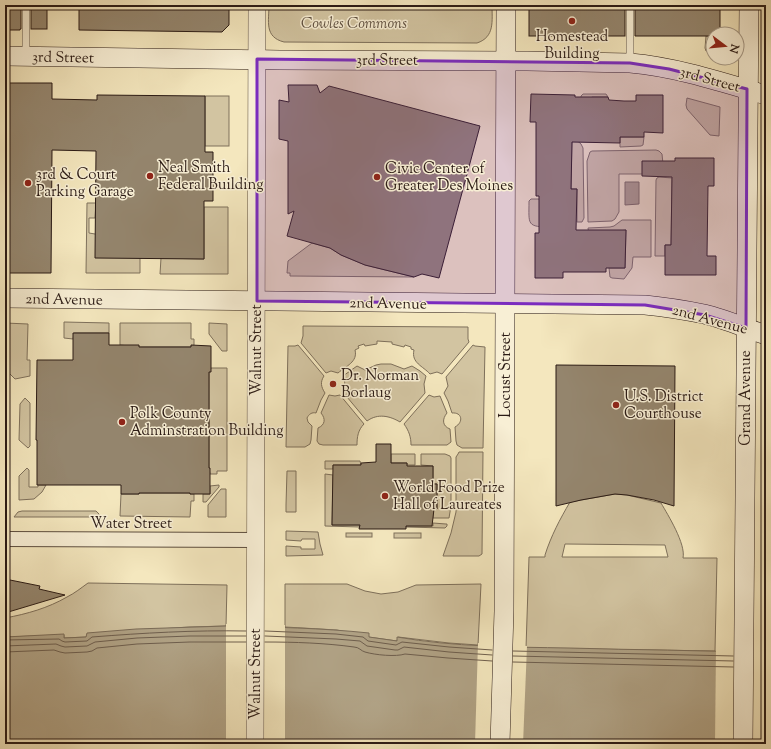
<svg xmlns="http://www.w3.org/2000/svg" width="771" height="749" viewBox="0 0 771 749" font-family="'Sorts Mill Goudy',serif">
	<rect width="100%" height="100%" fill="#f4e7be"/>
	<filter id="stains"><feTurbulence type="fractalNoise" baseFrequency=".005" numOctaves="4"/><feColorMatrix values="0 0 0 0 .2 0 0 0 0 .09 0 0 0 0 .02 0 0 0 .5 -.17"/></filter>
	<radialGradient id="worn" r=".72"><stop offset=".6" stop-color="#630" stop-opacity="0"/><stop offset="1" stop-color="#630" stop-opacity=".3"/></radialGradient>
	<g fill="#d2c4a1" stroke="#7e705b" fill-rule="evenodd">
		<path d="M269 5H492C492 21 495 37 477 43L284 42C264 37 269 21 269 5Z"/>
		<polygon points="706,36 713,36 713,53 706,51 705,48"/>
		<polygon points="583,94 606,94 608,97 592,97 581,106 581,96"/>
		<rect x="205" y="96" width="24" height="50"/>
		<polygon points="687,98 720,107 719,136 710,135 687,109 686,105"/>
		<polygon points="572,136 581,144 583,148 584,218 582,222 577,222 577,189 571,189"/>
		<polygon points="620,137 644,137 643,145 641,146 620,147"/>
		<polygon points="656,150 659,151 662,154 663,164 642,174 619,174 619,212 615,219 612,221 588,222 587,161 590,152 592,151"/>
		<polygon points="659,177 672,178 671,245 665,245 665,256 655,256 656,180 657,178"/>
		<path d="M531 199H539L552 227C526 227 529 225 529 201Z"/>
		<polygon points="87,203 96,203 95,218 89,218 89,233 95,234 140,258 140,273 86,273"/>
		<polygon points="204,207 228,207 228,274 160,274 161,258 204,259"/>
		<polygon points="622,220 651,220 651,257 633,257 632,268 624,279 612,278 610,277 609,268 625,268 626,230 589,236 588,228 610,227 614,226"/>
		<polygon points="312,243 330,248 341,255 365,265 414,277 290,276 290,273 287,273 288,261"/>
		<polygon points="64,322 109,323 109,333 74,333 73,339 64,338"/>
		<polygon points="5,323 28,324 27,360 30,360 30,376 15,379 5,369"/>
		<polygon points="120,323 191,323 191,339 194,339 194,345 191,347 139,347 120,345"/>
		<polygon points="209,323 227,324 227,351 222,351 209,334"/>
		<path d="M303 326 468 327V339L469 342 442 374 437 372 430 374C423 366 411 363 414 350L411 349V347L405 345 404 347 392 344V342L377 341V344L365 346 364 344 358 346 359 348 355 350C358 362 346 366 338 373L331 371 326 373 301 343 303 336Z"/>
		<path d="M298 345 324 376C320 382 321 387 325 393L321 400 316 413C312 412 309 414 307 418L308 422 312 426 311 440 310 444 305 447H286L288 346H295Z"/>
		<path d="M473 345 475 346 485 347 483 448H462L457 445 456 441 455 427C464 422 462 412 452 413L448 401 444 393 448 386 446 377Z"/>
		<path d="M381 364H391L404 369 412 366 420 371 426 376 424 384 425 393 400 422C390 416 378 413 367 421L342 391C346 387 345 382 343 376L357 366 365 370 376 365Z"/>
		<polygon points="211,368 227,368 227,471 217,471 217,474 210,474 209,468 209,372"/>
		<polygon points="766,372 766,588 764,588 764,398"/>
		<path d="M329 395 335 396 340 395 364 424C358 430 357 437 357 445H323L319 444 317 441 318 428C325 425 326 419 321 413Z"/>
		<path d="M429 395 434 397 440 396 447 413C442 419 442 426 450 429L451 442 447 445H411C411 437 409 431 404 424Z"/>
		<polygon points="25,398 30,403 30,446 28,448 19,440 20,404"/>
		<polygon points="459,452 483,452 482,554 479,556 443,556 451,533 456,512 456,457 458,454"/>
		<polygon points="391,454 415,454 415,465 407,465 407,463 391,463"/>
		<polygon points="421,454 445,454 450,456 451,458 451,506 449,518 433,518 433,509 437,509 437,484 433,484 433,466 421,465"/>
		<polygon points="325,461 360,461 361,465 333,465 333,469 325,469"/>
		<polygon points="27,468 29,470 29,487 38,487 38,485 46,485 42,492 34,499 19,500 19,476"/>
		<polygon points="287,471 296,471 296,512 286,512 286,505"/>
		<polygon points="325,474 333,475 332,525 359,525 360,527 325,526"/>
		<polygon points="219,485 219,487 206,502 203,502 203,494 210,494 210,486"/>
		<polygon points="221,489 226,489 226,517 208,517 208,505"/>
		<polygon points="139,493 190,493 190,494 194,494 194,501 191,501 190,517 120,516 121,494 139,494"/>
		<path d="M615 494 627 495 661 503C668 515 686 544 683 558H717L715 651 526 648 529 557H545V555C551 536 560 519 570 502ZM565 544 665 545 668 557H562Z"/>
		<polygon points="22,511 96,511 99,514 99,517 14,517 18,512"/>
		<polygon points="433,523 446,524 447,524 447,526 445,528 406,527 406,526 433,526"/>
		<polygon points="286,531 318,532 320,544 323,555 286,556 286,546 301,547 301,549 315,549 315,539 302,539 301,541 286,540"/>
		<rect x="346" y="533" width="26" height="4"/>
		<rect x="394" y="533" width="27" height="5"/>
		<path d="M88 583 227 585 226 626 189 627 87 634V637L64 638V635L5 637V618C27 614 48 608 67 597 75 593 81 588 88 583Z"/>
		<polygon points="285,584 347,584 365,591 381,594 398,592 416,585 481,584 478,645 449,643 398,637 397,641 368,637 337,630 285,627"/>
	</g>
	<g fill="#b0a285" stroke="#7b6c58">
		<polygon points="625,182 639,182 639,204 625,205"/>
		<path d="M226 626C274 627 321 628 369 633V637L397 641V637C454 647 512 647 569 648 635 650 700 650 766 653V744H5V637L64 634V638L86 637 87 633 136 629Z"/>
	</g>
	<g fill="#f4e7be">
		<polygon points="226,624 285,625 285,744 226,744"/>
		<polygon points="478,643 527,646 523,744 475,744"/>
		<polygon points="716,649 766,651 766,744 715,744"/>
	</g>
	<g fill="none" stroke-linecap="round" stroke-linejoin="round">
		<g stroke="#6e5e4d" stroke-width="1">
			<polyline points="265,631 336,634 363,637 368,641 396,645 402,642 449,647 492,650"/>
			<polyline points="265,636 336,639 360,641 367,646 395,650 398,650 404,647 449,652 492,655"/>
			<path d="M5 640 59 639 62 641 65 642 87 641 92 637C143 633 194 630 246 631"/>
			<path d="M265 642C295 642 325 643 354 647 359 647 361 651 365 652 375 655 396 657 405 654L448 658 492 661"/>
			<polyline points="5,646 56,644 61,646 65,647 87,646 95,642 137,638 190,636 246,636"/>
			<polyline points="513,651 733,656"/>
			<polyline points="5,652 54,650 60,652 65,653 87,652 92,651 97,648 137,644 190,642 246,642"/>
			<polyline points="513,656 733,661"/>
			<polyline points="513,662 733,667"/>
		</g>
	</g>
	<g fill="#94856d" stroke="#2b1b15">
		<polygon points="5,5 21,5 21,29 20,29 20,30 5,30"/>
		<rect x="31" y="5" width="16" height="24"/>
		<polygon points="79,5 229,5 229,25 222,32 79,30"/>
		<rect x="529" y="5" width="96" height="31"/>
		<polygon points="635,5 720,5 720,34 713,34 713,36 635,36"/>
		<polygon points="5,83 52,83 52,99 97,100 97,95 205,96 205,152 213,152 213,201 204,201 204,259 95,258 96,151 52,150 51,273 5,273"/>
		<polygon points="288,85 317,85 320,93 329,86 480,126 439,278 422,274 414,277 365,265 341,255 330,248 287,236 294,211 288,214 288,141 279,139 279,100 289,102"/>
		<polygon points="531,94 575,95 575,97 608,97 609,100 624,101 636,101 636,95 663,95 663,133 644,132 644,137 620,137 620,143 572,142 571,189 577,189 576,230 626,230 625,268 606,268 606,272 563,272 563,278 535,278 535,233 539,233 539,196 536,196 536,122 530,122"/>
		<polygon points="675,158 714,158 714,186 708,186 707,256 716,256 716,275 665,275 665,245 671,245 672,177 642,176 642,161 675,161"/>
		<polygon points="73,333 109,333 109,345 139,345 139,347 191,347 191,345 211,346 211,372 209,372 209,468 210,468 210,494 190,494 190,493 139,493 139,494 121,494 121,485 37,485 37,440 36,440 37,360 73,360"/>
		<polygon points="556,365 675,366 674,506 654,500 627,495 615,494 581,500 556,506"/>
		<polygon points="376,444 391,444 391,463 407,463 407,466 433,466 433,484 437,484 437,509 434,509 432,526 406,526 406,529 359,529 360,525 332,525 333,465 361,465 361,463 376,462"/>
		<polygon points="5,579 40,586 39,589 65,595 5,613"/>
	</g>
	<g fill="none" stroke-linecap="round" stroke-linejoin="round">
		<defs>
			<g id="service">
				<polyline points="630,5 630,63"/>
				<polyline points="26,56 26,5"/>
			</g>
			<polyline id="minor" points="5,539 256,540"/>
			<polyline id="tertiary" points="255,744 257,5"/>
			<g id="secondary">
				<path d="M5 56 280 60 527 61 630 63C676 67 722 82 766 95"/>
				<path d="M5 298 645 305C665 307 684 310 704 314 725 319 745 328 766 335"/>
				<polyline points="500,744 504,611 506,5"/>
				<polyline points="743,744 749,5"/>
			</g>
		</defs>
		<use href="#service" stroke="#5d4e3f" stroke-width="8"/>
		<use href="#minor" stroke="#5d4e3f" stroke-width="16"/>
		<use href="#tertiary" stroke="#5d4e3f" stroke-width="18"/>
		<use href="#secondary" stroke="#2b1b15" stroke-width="20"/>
		<use href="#service" stroke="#f8efd5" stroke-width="7"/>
		<use href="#minor" stroke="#f8efd5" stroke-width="14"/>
		<use href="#tertiary" stroke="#f8efd5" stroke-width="17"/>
		<use href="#secondary" stroke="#f8efd5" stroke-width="19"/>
	</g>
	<path fill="#7b2cbf" fill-opacity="0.2" stroke="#7b2cbf" stroke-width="3" stroke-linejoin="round" d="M257 59 630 63 669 69 747 89 746 328 705 315 645 305 257 301Z"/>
	<g fill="#8f2418" stroke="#f8efd5" stroke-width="1.5">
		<circle cx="572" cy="21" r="4"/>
		<circle cx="150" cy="176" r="4"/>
		<circle cx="377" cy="177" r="4"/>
		<circle cx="28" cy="183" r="4"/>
		<circle cx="333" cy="384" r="4"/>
		<circle cx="616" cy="405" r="4"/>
		<circle cx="122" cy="422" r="4"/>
		<circle cx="385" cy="496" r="4"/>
	</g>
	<g text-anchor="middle" stroke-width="3" stroke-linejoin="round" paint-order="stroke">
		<g font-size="15" font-style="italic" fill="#5d4e3f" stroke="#f8efd5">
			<text x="354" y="28">Cowles Commons</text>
		</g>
		<g font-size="15" fill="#2b1b15" stroke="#f8efd5" text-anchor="start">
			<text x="572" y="41" text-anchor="middle">Homestead<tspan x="572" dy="17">Building</tspan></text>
			<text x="158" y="172">Neal Smith<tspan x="158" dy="17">Federal Building</tspan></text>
			<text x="385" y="173">Civic Center of<tspan x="385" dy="17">Greater Des Moines</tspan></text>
			<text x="36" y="179">3rd &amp; Court<tspan x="36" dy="17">Parking Garage</tspan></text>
			<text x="341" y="380">Dr. Norman<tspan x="341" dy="17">Borlaug</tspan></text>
			<text x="624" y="401">U.S. District<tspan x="624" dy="17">Courthouse</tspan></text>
			<text x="130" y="418">Polk County<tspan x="130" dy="17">Adminstration Building</tspan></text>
			<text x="393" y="492">World Food Prize<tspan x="393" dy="17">Hall of Laureates</tspan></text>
		</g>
		<g font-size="15" fill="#2b1b15" stroke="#f8efd5">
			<text transform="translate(63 57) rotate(1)" y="5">3rd Street</text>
			<text x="387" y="65">3rd Street</text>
			<text transform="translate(710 79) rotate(15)" y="5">3rd Street</text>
			<text transform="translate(64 299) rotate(1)" y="5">2nd Avenue</text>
			<text transform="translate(388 303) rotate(1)" y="5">2nd Avenue</text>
			<text transform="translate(710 319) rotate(15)" y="5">2nd Avenue</text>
			<text transform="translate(256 350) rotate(-90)" y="5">Walnut Street</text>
			<text transform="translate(505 375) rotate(-90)" y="5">Locust Street</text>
			<text transform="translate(745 398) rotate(-90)" y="5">Grand Avenue</text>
			<text x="131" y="528">Water Street</text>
			<text transform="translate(255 674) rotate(-90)" y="5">Walnut Street</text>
		</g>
	</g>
	<rect width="771" height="749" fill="none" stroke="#f4e7be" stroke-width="20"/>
	<rect x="6" y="6" width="759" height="737" fill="none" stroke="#2b1b15" stroke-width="2"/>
	<rect x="10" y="10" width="751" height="729" fill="none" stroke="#2b1b15"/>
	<g transform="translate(725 46) rotate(106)"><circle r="19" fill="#f8efd5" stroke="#a69a88"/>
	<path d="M0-3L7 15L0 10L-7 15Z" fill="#8f2418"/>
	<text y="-6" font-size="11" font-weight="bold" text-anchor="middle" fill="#2b1b15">N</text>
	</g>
	<rect width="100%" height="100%" filter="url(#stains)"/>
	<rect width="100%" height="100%" fill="url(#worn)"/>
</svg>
